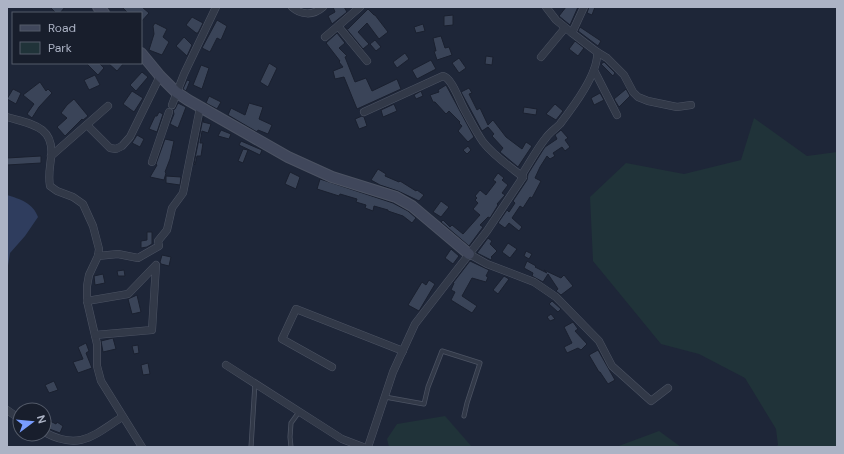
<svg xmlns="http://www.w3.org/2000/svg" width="844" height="454" viewBox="0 0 844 454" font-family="'DM Sans',sans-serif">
	<rect width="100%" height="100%" fill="#1e2638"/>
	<g fill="#203339">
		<polygon points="754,118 807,156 837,152 837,447 776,447 778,445 776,429 745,378 699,354 661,344 593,261 590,197 626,163 684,174 741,160"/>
		<polygon points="445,416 472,447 389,447 387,439 397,424"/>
		<polygon points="659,431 681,447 616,447"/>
	</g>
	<path fill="#2f3d5e" d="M7 195C20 199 33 203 38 217L25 236 10 253 7 272Z"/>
	<g fill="#3a4458" stroke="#1a202f">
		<polygon points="50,7 65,7 60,13 56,13"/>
		<polygon points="122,7 142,7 149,13 141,22 141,13 128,13"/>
		<polygon points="333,7 344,7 347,12 332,24 328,16 335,12"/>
		<polygon points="566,7 578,7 570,25 559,16"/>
		<polygon points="589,7 595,7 592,15 587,13"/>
		<polygon points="368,9 374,15 375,15 388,32 379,39 367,23 358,32 369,44 363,49 345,27 348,29"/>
		<polygon points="453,15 453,25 444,26 444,16"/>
		<polygon points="192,17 203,23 198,33 196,33 186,25"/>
		<polygon points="217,20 227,26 221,40 217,38 210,52 202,48"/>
		<polygon points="155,23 167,29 163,37 169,42 162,55 149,50 154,34 153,26"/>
		<polygon points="423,24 425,31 416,33 414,27"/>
		<polygon points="580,27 601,41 598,46 578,31"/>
		<polygon points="337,33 345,43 339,48 347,56 345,57 355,82 366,78 372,91 397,79 401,89 357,109 344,77 335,79 333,71 343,67 339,62 340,61 326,43"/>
		<polygon points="441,36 445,48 449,47 452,55 437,60 434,51 436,51 433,38"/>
		<polygon points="184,37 192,45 187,56 176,46"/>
		<polygon points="375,40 381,47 376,51 370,44"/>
		<polygon points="575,41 584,48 578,56 569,49"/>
		<polygon points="405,53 409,59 397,68 393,62"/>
		<polygon points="486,56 493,57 492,65 485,64"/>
		<polygon points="459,58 466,68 459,73 452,63"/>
		<polygon points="431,60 436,69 417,79 412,70"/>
		<polygon points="604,62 615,73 613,76 601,64"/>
		<polygon points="86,63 99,63 104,68 98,75"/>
		<polygon points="108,63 124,63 117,71"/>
		<polygon points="269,63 277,68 268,87 260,82"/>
		<polygon points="201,65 209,68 202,89 193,85"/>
		<polygon points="142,72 148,77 136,91 130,85"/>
		<polygon points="95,75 100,85 89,90 84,80"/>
		<polygon points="187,80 190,81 186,91 183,89"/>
		<polygon points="40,82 46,91 48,89 52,93 39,107 32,118 27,114 34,104 23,95"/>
		<polygon points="446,85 474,137 468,142 458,131 462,126 459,123 460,122 449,111 446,114 435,102 433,102 430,95 439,92 438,90"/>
		<polygon points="469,88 472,93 469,94 477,110 480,108 488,125 493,120 506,137 522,149 526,142 532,146 518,167 500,152 503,148 492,136 494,134 488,127 482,131 461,92"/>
		<polygon points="13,89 21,93 16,104 7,99"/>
		<polygon points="626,89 630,96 619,107 614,99"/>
		<polygon points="132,91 143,98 134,112 123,104"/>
		<polygon points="421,91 423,96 416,99 414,95"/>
		<polygon points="600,93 604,100 594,105 591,98"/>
		<polygon points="209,96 221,102 217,109 206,103"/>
		<polygon points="74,99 88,116 83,120 82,119 65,136 57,127 67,118 61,113 67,105"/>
		<polygon points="178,103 186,107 178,128 170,124 174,114 173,110 175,109"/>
		<polygon points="249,103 263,107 259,119 272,125 268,134 258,130 257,132 228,115 231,108 245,115"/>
		<polygon points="394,104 397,111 383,117 381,110"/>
		<polygon points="555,104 563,111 556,120 546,114"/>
		<polygon points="524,107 537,109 536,115 523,113"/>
		<polygon points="159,112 163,114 157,132 149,129 155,116 157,116"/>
		<polygon points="362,116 364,117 367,126 359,129 355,119"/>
		<polygon points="203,118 204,118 203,122 211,124 208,133 202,131 200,143 203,143 201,156 197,156 195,165 194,164"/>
		<polygon points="221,130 231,134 229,139 218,136"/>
		<polygon points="561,130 568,138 565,140 570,147 565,151 562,147 553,153 555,156 550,159 547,156 540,167 535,178 541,181 532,198 530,197 523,208 520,206 512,218 522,227 519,231 509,223 505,228 498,223 507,210 509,212 515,203 513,201 527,180 528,174 543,150 545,147 557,139 555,135"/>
		<polygon points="137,135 144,139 140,147 132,143"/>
		<polygon points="165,139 174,141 170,159 165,172 166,173 164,180 150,177 157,165 156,164"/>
		<polygon points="241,141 262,150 260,155 239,145"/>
		<polygon points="468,146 471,150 467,154 463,150"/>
		<polygon points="243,149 248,150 243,163 238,161"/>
		<polygon points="41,156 41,163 7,165 7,158"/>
		<polygon points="378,169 386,174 385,176 399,182 400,181 416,191 417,190 424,195 419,201 398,191 380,185 371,180"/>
		<polygon points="290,172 300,177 296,189 285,184"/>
		<polygon points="498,173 504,178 502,180 508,185 502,193 505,195 497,204 498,205 490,218 488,217 480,225 483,227 469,246 441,222 443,220 450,227 452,225 463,234 480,215 473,209 478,203 475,200 477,198 475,196 480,190 486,195 496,182 493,180"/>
		<polygon points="166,176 181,177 180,185 166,183"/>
		<polygon points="320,179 393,203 408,211 416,218 412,223 403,216 388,211 388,210 374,206 373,211 365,208 366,205 356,202 357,199 340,194 339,196 317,189"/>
		<polygon points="441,201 449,207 441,217 433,212"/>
		<polygon points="147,232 152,232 152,244 147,247 141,248 141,241 147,240"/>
		<polygon points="488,238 492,241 490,244 497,251 491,257 492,258 491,260 477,253"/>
		<polygon points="508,243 517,249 510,258 502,252"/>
		<polygon points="451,249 459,256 453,264 445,258"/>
		<polygon points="526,251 532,254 529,259 524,256"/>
		<polygon points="162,255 171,257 169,266 161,264 160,262"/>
		<polygon points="470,261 489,270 486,276 488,277 486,282 472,278 462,296 477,306 472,313 451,300 455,292 451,290 454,283 453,283"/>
		<polygon points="527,261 536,266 535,267 547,273 544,270 561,278 564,275 573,286 561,295 556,291 558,289 548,274 543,282 532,276 533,273 524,268"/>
		<polygon points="124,270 125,276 118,276 117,271"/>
		<polygon points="103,274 105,283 95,285 94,276"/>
		<polygon points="504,276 509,279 498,294 493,290"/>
		<polygon points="429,280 435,284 419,311 408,305 422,282 426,285"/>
		<polygon points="137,295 141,312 132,314 128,299"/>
		<polygon points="552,301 561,309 558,312 549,304"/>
		<polygon points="551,314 555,319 550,321 547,317"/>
		<polygon points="573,322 578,329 575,331 587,344 581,350 578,348 567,353 564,347 572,343 564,327"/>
		<polygon points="113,338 116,349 103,352 101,341"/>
		<polygon points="86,343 89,351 86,353 92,368 78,373 73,362 83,359 78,347"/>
		<polygon points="138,345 139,353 134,354 132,346"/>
		<polygon points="598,350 615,380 608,384 600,372 599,372 589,355"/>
		<polygon points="148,363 150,374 143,375 141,365"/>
		<polygon points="54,381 58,390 49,393 45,385"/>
		<polygon points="44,420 49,423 50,421 56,424 57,422 63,426 60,433 44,427"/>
	</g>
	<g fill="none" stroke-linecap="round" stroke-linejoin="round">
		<defs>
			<g id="lane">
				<polyline points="385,397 424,404 428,387 442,351 480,363 467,403 464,416"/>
				<polyline points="251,447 255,383"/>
				<polyline points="291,447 290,437 291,423 299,412"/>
			</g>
			<g id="street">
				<path d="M292 7C301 15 313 16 323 7"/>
				<polyline points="360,7 338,26 367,61"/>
				<polyline points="546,7 556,20 572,33 584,7"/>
				<polyline points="325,37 338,26"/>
				<polyline points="597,52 607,58 624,75 633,92 638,97 648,101 677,107 691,105"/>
				<polyline points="541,57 565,28"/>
				<polyline points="594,70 617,115"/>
				<polyline points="172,105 184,74 216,7"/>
				<path d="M364 112 443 76C452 78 459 100 464 109 470 120 476 132 483 142 494 156 509 166 523 177"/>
				<path d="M7 117C31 124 55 126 51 158 50 168 48 176 50 186L57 191 73 197 83 204 93 226 99 249 98 256 89 275 87 286V301L97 344V366L101 381 142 447"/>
				<polyline points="87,125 110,148 116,149 122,146 130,137 160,76"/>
				<polyline points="51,156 108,106"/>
				<polyline points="152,162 169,112"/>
				<polyline points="469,254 487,264 534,282 556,297 599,341 612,366 651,401 668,388"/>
				<polyline points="98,256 118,254 138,258 159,246 158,241 167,230 172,208 183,193 200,108"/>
				<polyline points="87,301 128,294 156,265 152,330 95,335"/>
				<polyline points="226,365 342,439 363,447"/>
				<polyline points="332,367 282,339 296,309 403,351"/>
				<polyline points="7,410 20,419"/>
				<path d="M44 432C79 451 93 436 122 417"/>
				<path d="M368 447 393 372 415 324 487 231 523 177V173C530 162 537 149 545 139 549 133 555 129 560 124 573 107 599 73 597 52L572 33"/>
			</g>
			<g id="secondary">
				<polyline points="98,7 104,13"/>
				<polyline points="141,53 160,76 176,92 188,100 288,157 332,177 396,197 412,206 469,254"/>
			</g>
		</defs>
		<use href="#lane" stroke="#4c5363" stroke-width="5"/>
		<use href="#street" stroke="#4c5363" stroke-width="8"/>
		<use href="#secondary" stroke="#4c5363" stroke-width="12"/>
		<use href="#lane" stroke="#323948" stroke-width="3.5"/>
		<use href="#street" stroke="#323948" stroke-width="7"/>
		<use href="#secondary" stroke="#40475b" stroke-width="10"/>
	</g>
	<rect width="844" height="454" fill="none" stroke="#acb3c5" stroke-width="16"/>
	<rect x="12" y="12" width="130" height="52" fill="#181e2c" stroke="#535a69"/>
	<rect x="20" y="25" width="20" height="6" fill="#40475b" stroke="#535a69"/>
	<text x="48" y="32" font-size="12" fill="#acb3c5">Road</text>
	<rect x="20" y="42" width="20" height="12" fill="#203339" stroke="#535a69"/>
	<text x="48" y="52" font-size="12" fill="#acb3c5">Park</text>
	<g transform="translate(32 422) rotate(74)"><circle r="19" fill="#181e2c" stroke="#535a69"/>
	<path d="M0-3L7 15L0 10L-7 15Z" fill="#789cfe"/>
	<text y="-6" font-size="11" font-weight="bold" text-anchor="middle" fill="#acb3c5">N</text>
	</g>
</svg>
